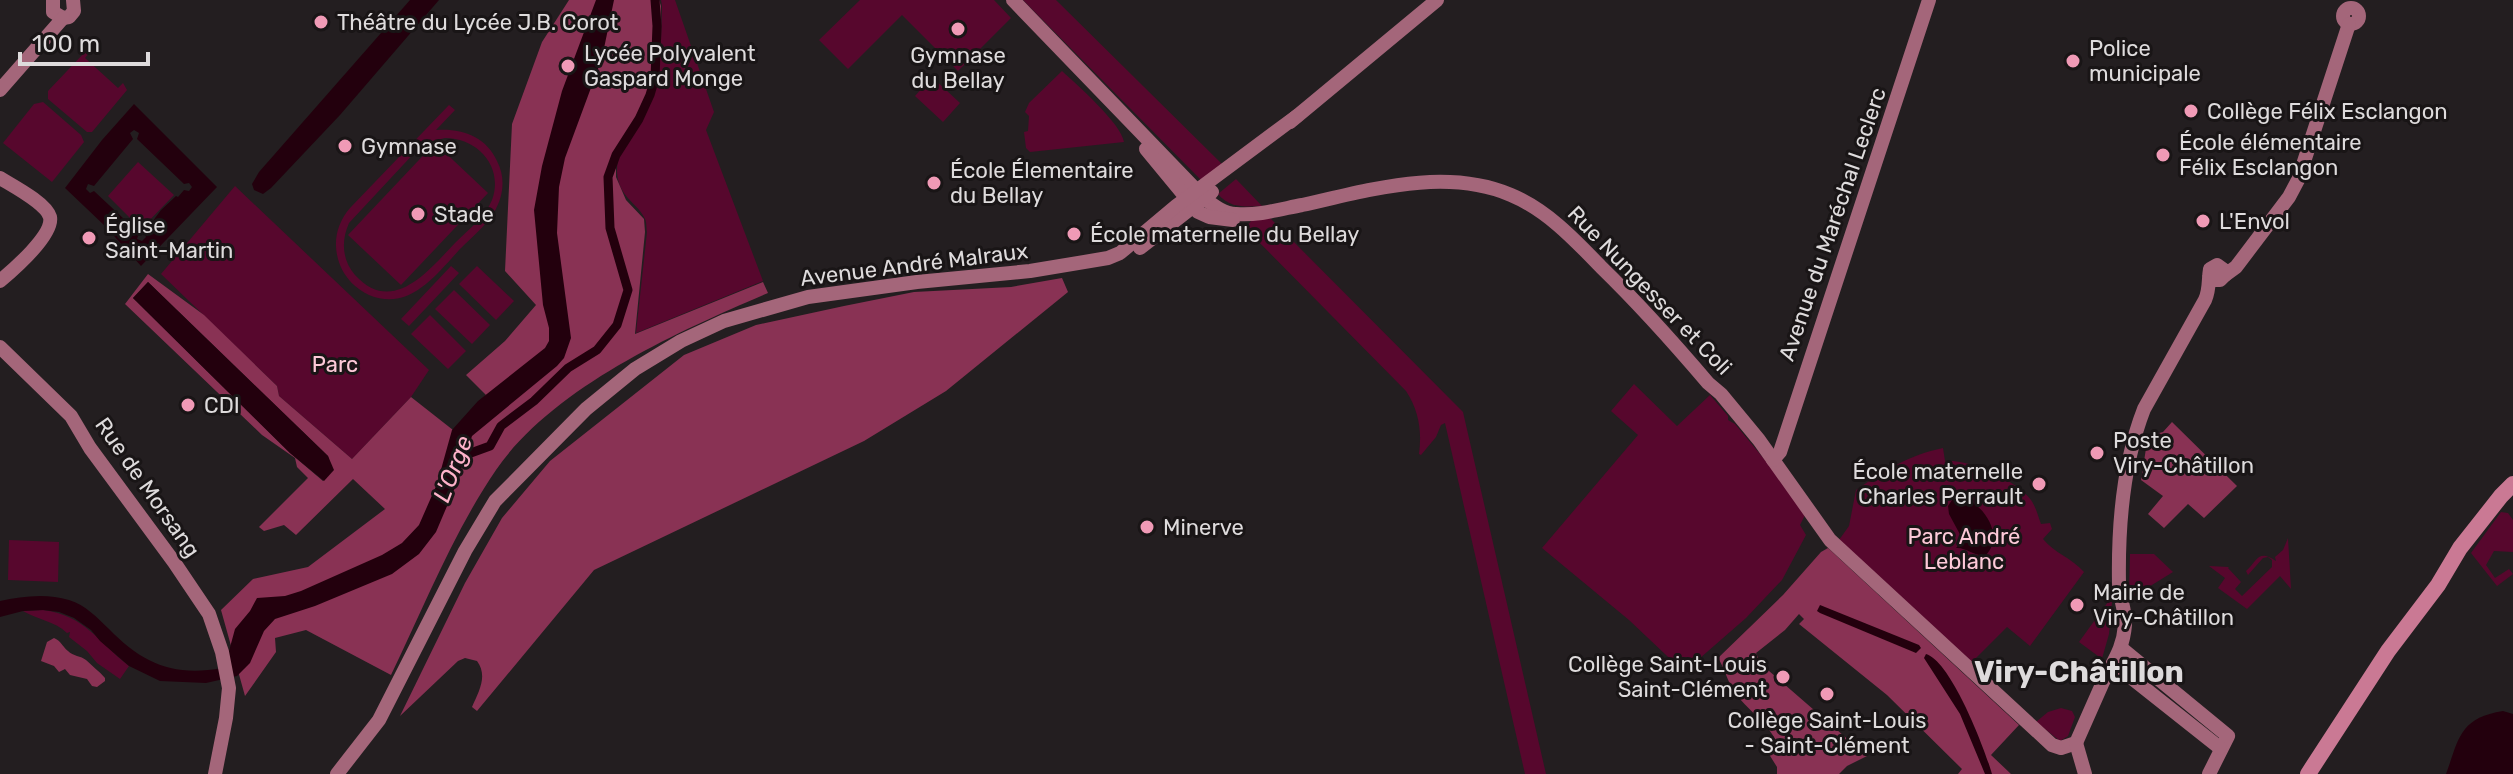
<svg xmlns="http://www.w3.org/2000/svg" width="2513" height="774" viewBox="0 0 2513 774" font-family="Rubik,sans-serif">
	<rect width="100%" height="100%" fill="#231e20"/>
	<g fill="#57072d" fill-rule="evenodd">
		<path d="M661 0H675L714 112 706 130 763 281 636 333 647 232C646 228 647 223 645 219 639 204 618 197 617 172 616 146 641 125 651 99 662 70 661 38 662 6Z"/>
		<polygon points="860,0 994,0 1011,18 958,71 902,15 848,69 819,40"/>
		<polygon points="1023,0 1056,0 1225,167 1202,181"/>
		<polygon points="85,52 89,53 85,58 118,88 123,83 127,90 92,132 87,132 48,99 48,91"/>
		<path d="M1062 71C1077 85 1121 123 1124 142L1030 152 1026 148 1024 132 1028 131 1029 116 1025 112 1029 103Z"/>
		<polygon points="932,77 960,103 943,122 915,96"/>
		<polygon points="43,102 81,135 84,142 52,182 3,143 34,104"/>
		<path d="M449 105 455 110 436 130C461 128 486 136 497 161 504 174 504 189 499 202 492 221 474 235 460 249 436 275 409 312 369 295 356 289 345 278 340 265 332 245 336 224 350 208ZM445 138C478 138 504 167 492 200 485 217 468 230 456 242 430 269 393 317 355 275 342 260 341 241 349 223L417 150 429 142Z"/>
		<polygon points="435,143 488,193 401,285 348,235"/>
		<polygon points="138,162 174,195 141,229 108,196"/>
		<path d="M1236 179 1262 206C1246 207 1229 208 1218 194Z"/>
		<polygon points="235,186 429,370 411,397 352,459 279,396 277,386 161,274"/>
		<path d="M1270 218 1463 412 1546 774H1525L1445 423 1441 425 1436 437 1421 455 1419 454C1422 431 1419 411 1406 391L1250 233 1251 231 1247 226 1252 220Z"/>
		<polygon points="451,266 459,273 409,326 401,319"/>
		<polygon points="477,266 514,301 496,320 459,284"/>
		<polygon points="454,290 490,325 472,344 435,309"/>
		<polygon points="430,315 466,351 448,369 411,334"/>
		<polygon points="1634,384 1677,426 1710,395 1728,416 1728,420 1735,424 1780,478 1805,515 1800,525 1806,535 1782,580 1746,618 1684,672 1629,620 1542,548 1638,435 1611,411"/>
		<path d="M1943 448 1945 461C1969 459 2016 480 2031 500 2036 507 2038 516 2041 524L2050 523 2052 529 2043 539C2054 553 2072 558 2084 572L2030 646 2007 627 1972 662 1839 540 1849 526 1856 490C1884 471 1909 455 1943 448Z"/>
		<polygon points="2501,512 2508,513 2513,520 2513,552 2494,551 2486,565 2495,578 2509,569 2513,574 2497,586 2471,553"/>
		<path d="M2288 538 2291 589 2280 576 2247 609 2218 588 2225 578 2209 566 2229 567 2228 568 2241 582 2235 589 2242 596 2272 567V560L2268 557 2263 558 2248 575 2246 571C2258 560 2258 549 2276 561L2275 557 2283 550Z"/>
		<polygon points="9,540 59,542 58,582 8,580"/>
		<polygon points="2130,554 2154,554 2173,572 2134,596 2129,590"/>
		<polygon points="2108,602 2112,602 2109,634 2101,662 2095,661 2098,656 2079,642"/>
		<path d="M43 610C86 616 97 641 129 666L120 679 97 663 87 651 69 637 70 632 67 633C55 621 38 620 23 611Z"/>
		<polygon points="2061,708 2072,711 2075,717 2068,736 2060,741 2036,722 2048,712"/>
	</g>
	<g fill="#893254" fill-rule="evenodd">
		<path d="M569 0H659L661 6 659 63 651 95 642 117 616 157V177L626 200 644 219 645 232 635 334 763 282 768 293C677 332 553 387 496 470 453 533 424 607 391 675L306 630 275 638 276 652 245 696 221 610 253 579 308 567 385 509 353 479 296 535 284 525 264 531 259 527 308 478 297 467 295 458 262 435 125 304 148 274 204 315 277 386 279 396 352 459 411 397 453 430 486 395 466 375 505 341 536 305 505 271 512 124 542 42ZM148 282 328 456 331 467 323 481 290 453 133 298Z"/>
		<path d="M1062 278 1068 292 946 391 864 441 594 570 477 711 472 707C479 691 488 676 477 661L465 658 458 661 400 716 465 583 502 518 550 461 684 355 756 325 844 306 914 292 1011 287Z"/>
		<polygon points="2172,422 2237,486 2204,518 2188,504 2164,528 2148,514 2163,496 2141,480 2148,436 2163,432"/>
		<path d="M1828 548 2019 725 1991 755 2011 774H1958L1962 769 1887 695 1799 624 1804 619 1799 614 1785 630 1756 653 1761 664 1867 756 1847 766 1839 774H1777V767L1767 751 1774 737C1764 720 1747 709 1735 693 1728 683 1725 669 1718 658L1783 595 1821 552Z"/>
		<path d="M54 638C61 641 62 646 68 651 73 656 81 656 86 660 92 666 99 671 105 678V681L97 687 92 686 87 679 70 675 65 669 59 672 54 666 41 661 47 642Z"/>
	</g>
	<g fill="#23000d" fill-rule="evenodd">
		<polygon points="410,0 439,0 340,115 271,188 263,194 254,190 252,184 259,172"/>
		<path d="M596 0H614L602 58 565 158 559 187 557 233 571 338 564 358 557 366 472 436 456 485 436 532 419 554 392 574 315 606 275 619 264 631 250 663 237 676 206 683 160 681 129 666 100 641 91 630 74 618 59 612 43 610 23 611 0 617V601C22 596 47 593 69 600 86 605 96 617 109 629 142 663 173 677 222 668L229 651 235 629 250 611 257 598 285 596 301 591 382 555 402 543 419 525 437 484 452 430 478 401 545 348 549 341V328L543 305 534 210 542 166 562 91Z"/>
		<path d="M134 104 217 187 141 266 106 227 65 188 102 140ZM134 130 139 133 137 139 184 184 189 183 192 187 189 191 184 190 178 197 176 196 161 210 144 233 146 237 142 241 137 239 139 233 94 191 90 193 86 189 88 184 94 186 133 139 130 133Z"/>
		<polygon points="148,282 328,456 334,470 324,481 290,453 133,298"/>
		<path d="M1960 497C1983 502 2005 535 1986 555 1975 557 1966 547 1956 548L1963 540 1949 514 1948 506 1952 500Z"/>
		<polygon points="1820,605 1919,645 1921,648 1916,653 1820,613 1817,611"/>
		<path d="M1926 654C1951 661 1985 749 1992 774H1985L1960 714 1924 658Z"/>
		<path d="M2503 711 2513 714V774H2446C2459 739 2459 718 2503 711Z"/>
	</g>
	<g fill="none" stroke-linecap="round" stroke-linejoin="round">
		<polyline stroke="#23000d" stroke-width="9" points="457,458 490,446 501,426 534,401 568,368 597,350 617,325 628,290 610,228 608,177 616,155 639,119 650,95 655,78 657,26 655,0"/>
		<g stroke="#a4667a" stroke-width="14">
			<polyline points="53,0 53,12 63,18 69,17 74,11 73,0"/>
			<path d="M1013 0 1204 198C1213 205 1224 214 1236 214 1258 216 1281 209 1302 205 1370 190 1445 167 1511 195 1547 210 1575 240 1601 267 1639 304 1674 343 1708 383L1721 394 1759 440 1830 540 2052 745 2061 748 2076 743"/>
			<circle cx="2351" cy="16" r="8"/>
			<polyline points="0,90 63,18"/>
			<polyline points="1290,122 1437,0"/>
			<polyline points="1146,149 1198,212 1209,217 1233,220"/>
			<path d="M0 178C13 186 46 203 50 217 54 235 13 270 0 281"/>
			<polyline points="1140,248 1212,192"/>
			<polyline points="2225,275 2236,267 2289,197 2298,180 2349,24"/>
			<polyline points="0,347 71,416 90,448 174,562 209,614 222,652 229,688 226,718 215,774"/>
			<polyline points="1773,460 1780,452 1929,0"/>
			<polyline points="2121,648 2228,736 2209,774"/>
			<polyline points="2114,664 2220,748"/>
			<path d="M2076 743C2085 723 2094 702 2103 682 2113 661 2123 650 2125 625 2126 610 2119 598 2119 583 2118 526 2123 463 2144 409L2205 300C2210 289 2208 280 2210 269L2217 265 2224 270 2225 275 2220 280H2213L2209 276"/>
			<polyline points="2076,743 2085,774"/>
			<polyline points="337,774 379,720 465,551 495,501 586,409 635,369 681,341 724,321 808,297 917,282 1030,271 1108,258 1120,253 1176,206 1297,116"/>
		</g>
		<polyline stroke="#ca7994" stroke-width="16" points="2308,774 2388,651 2438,585 2460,548 2501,496 2513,484"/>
	</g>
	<g fill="#f09ab6" stroke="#191516" stroke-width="3">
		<circle cx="321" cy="22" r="8"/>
		<circle cx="958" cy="29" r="8"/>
		<circle cx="2073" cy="61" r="8"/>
		<circle cx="568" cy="66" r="8"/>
		<circle cx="2191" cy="111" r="8"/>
		<circle cx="345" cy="146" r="8"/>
		<circle cx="2163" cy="155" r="8"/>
		<circle cx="934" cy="183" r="8"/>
		<circle cx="418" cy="214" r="8"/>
		<circle cx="2203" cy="221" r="8"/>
		<circle cx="1074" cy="234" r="8"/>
		<circle cx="89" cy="238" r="8"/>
		<circle cx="188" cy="405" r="8"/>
		<circle cx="2097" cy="453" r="8"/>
		<circle cx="2039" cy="484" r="8"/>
		<circle cx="1147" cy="527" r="8"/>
		<circle cx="2077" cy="605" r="8"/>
		<circle cx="1783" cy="677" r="8"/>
		<circle cx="1827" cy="694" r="8"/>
	</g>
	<g text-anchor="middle" stroke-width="6" stroke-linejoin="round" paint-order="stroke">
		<g font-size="22" fill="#dedbdc" stroke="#191516" text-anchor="start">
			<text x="337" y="30">Théâtre du Lycée J.B. Corot</text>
			<text x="2089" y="56">Police<tspan x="2089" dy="25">municipale</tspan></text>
			<text x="584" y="61">Lycée Polyvalent<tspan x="584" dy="25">Gaspard Monge</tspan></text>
			<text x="958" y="63" text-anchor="middle">Gymnase<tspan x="958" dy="25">du Bellay</tspan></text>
			<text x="2207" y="119">Collège Félix Esclangon</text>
			<text x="2179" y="150">École élémentaire<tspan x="2179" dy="25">Félix Esclangon</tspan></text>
			<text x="361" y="154">Gymnase</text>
			<text x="950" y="178">École Élementaire<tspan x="950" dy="25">du Bellay</tspan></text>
			<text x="434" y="222">Stade</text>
			<text x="2219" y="229">L'Envol</text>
			<text x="105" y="233">Église<tspan x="105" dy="25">Saint-Martin</tspan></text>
			<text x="1090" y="242">École maternelle du Bellay</text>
			<text x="204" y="413">CDI</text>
			<text x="2113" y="448">Poste<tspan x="2113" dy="25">Viry-Châtillon</tspan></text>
			<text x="2023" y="479" text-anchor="end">École maternelle<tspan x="2023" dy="25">Charles Perrault</tspan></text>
			<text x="1163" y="535">Minerve</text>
			<text x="2093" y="600">Mairie de<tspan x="2093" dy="25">Viry-Châtillon</tspan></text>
			<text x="1767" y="672" text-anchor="end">Collège Saint-Louis<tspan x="1767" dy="25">Saint-Clément</tspan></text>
			<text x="1827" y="728" text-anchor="middle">Collège Saint-Louis<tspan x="1827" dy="25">- Saint-Clément</tspan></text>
		</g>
		<g font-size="22" fill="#dedbdc" stroke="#191516">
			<text transform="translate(1832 224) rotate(-71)" y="8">Avenue du Maréchal Leclerc</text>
			<text transform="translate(914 264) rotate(-7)" y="8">Avenue André Malraux</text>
			<text transform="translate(1650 290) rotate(46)" y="8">Rue Nungesser et Coli</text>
			<text transform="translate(148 487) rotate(55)" y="8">Rue de Morsang</text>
		</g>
		<g font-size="22" fill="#fdc9d8" stroke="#191516">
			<text x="335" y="372">Parc</text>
			<text x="1964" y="544">Parc André<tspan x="1964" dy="25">Leblanc</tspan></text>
		</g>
		<g font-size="24" font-style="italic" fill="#feb3ca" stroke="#191516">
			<text transform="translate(453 469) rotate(-69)" y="8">L'Orge</text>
		</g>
		<g font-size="30" font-weight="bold" fill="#dedbdc" stroke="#191516">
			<text x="2079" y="682">Viry-Châtillon</text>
		</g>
	</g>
	<path d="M20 52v12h128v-12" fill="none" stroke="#dedbdc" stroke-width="4"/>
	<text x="32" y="52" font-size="24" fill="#dedbdc" stroke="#191516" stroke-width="6" paint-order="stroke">100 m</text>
</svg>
